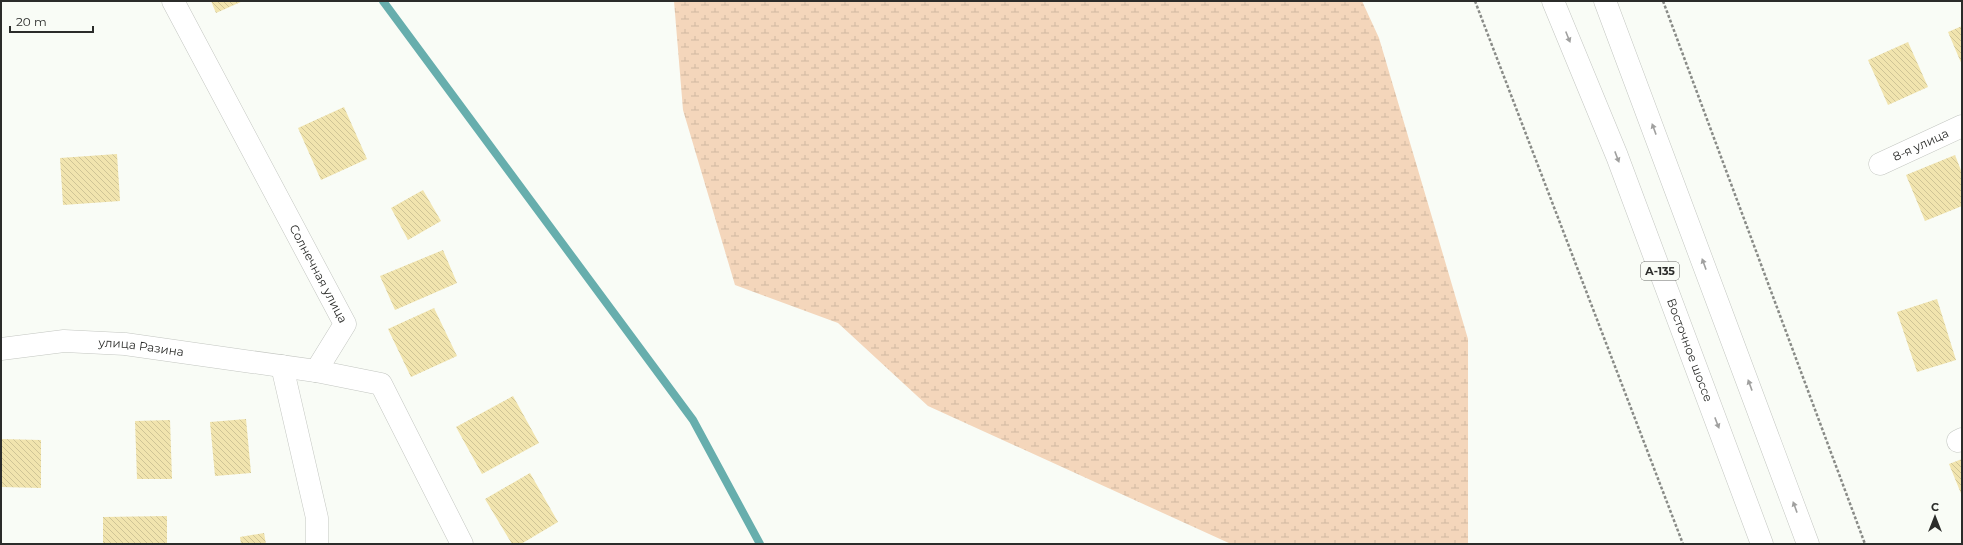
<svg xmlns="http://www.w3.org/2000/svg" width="1963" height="545" viewBox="0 0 1963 545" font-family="Montserrat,sans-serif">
	<defs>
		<pattern id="wetland-marsh" width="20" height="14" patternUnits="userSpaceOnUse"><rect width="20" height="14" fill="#f4d6bb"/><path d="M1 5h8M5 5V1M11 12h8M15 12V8" fill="none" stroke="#d1b8a1"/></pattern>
		<pattern id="building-back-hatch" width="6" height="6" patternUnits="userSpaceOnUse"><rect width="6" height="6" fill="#f1e4ae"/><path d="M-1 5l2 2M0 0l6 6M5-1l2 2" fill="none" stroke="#cfc496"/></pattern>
	</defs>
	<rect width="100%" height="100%" fill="#f9fcf6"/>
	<polygon fill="url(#wetland-marsh)" points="674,1 1362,1 1379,38 1468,339 1468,544 1231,544 928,406 838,323 735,285 683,110"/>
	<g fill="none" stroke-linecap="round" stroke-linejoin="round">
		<polyline stroke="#67aead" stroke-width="8" points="383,1 693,420 760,544"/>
	</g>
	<g fill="url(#building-back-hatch)">
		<polygon points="211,1 243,1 216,13"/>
		<polygon points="1962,26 1962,65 1948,32"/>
		<polygon points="1908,42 1928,87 1888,105 1868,60"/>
		<polygon points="344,107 367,159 321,180 298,128"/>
		<polygon points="117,154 120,201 63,205 60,158"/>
		<polygon points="1955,155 1962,173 1962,206 1925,221 1906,175"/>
		<polygon points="423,190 441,221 408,240 391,208"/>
		<polygon points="443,250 457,283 395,310 380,276"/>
		<polygon points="1937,299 1956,360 1917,372 1897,312"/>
		<polygon points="434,308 457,356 411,377 388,329"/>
		<polygon points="513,396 539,443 482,474 456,427"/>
		<polygon points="246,419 251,473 215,476 210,422"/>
		<polygon points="170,420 172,479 137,479 135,421"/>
		<polygon points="1,439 41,440 41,488 1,487"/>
		<polygon points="1962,459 1962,496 1949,464"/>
		<polygon points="530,473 558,522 521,544 512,544 485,499"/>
		<polygon points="167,516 167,544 103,544 103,517"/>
		<polygon points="264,533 266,544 241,544 240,537"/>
	</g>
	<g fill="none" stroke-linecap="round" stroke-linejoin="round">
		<defs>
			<g id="minor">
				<path id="s1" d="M173 1 345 324 316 371 381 384 462 544"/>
				<path id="s2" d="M1880 164 1962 126"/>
				<path id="s3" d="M1 349 64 341 125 344 316 371"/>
				<polyline points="282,366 317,518 317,544"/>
				<polyline points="1958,441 1962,439"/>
			</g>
			<g id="trunk">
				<path id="s4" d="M1553 1 1617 156 1762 544"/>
				<polyline points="1605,1 1808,544"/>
			</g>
		</defs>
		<use href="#minor" stroke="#c3c6c1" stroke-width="23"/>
		<use href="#trunk" stroke="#c3c6c1" stroke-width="23"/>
		<g stroke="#898b87" stroke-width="2.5" stroke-dasharray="3 2" stroke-linecap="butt">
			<polyline points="1475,1 1683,544"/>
			<polyline points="1663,1 1865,544"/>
		</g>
		<use href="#minor" stroke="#fff" stroke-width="22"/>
		<use href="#trunk" stroke="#fff" stroke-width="22"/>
	</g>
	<defs><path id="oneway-solid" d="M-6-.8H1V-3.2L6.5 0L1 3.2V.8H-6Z"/></defs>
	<g fill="#a0a09f">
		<use href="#oneway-solid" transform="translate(1568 37) rotate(68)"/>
		<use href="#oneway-solid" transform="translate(1654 129) rotate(-110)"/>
		<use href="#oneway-solid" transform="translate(1617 157) rotate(69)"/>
		<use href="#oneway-solid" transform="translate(1704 264) rotate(-110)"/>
		<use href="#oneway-solid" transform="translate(1750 385) rotate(-110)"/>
		<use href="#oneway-solid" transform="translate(1717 423) rotate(69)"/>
		<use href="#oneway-solid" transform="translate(1795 507) rotate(-110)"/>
	</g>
	<g text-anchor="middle" stroke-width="3.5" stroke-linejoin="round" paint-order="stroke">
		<rect fill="#f9fcf6" stroke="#696a67" stroke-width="1" x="1641" y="262" width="38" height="18" rx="3"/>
		<g font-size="11" font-weight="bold" fill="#2b2c2a">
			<text x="1660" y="275">А-135</text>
		</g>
		<g font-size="12" fill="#2b2c2a" stroke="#f9fcf6">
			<text dy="4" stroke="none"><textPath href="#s2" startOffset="45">8-я улица</textPath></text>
			<text dy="4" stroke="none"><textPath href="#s1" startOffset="309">Солнечная улица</textPath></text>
			<text dy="4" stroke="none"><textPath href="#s3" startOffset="141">улица Разина</textPath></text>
			<text dy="4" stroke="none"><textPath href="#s4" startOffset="375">Восточное шоссе</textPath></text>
		</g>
	</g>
	<rect width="1963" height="545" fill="none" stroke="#2b2c2a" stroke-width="4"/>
	<g transform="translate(1935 517)" stroke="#f9fcf6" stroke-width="3" paint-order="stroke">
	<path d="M0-3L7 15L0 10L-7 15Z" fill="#2b2c2a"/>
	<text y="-6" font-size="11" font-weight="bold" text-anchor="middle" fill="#2b2c2a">С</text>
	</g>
	<path d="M10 26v6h83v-6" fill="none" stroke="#2b2c2a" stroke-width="2"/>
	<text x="16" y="26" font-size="12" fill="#2b2c2a" stroke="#f9fcf6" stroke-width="3" paint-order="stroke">20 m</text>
</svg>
